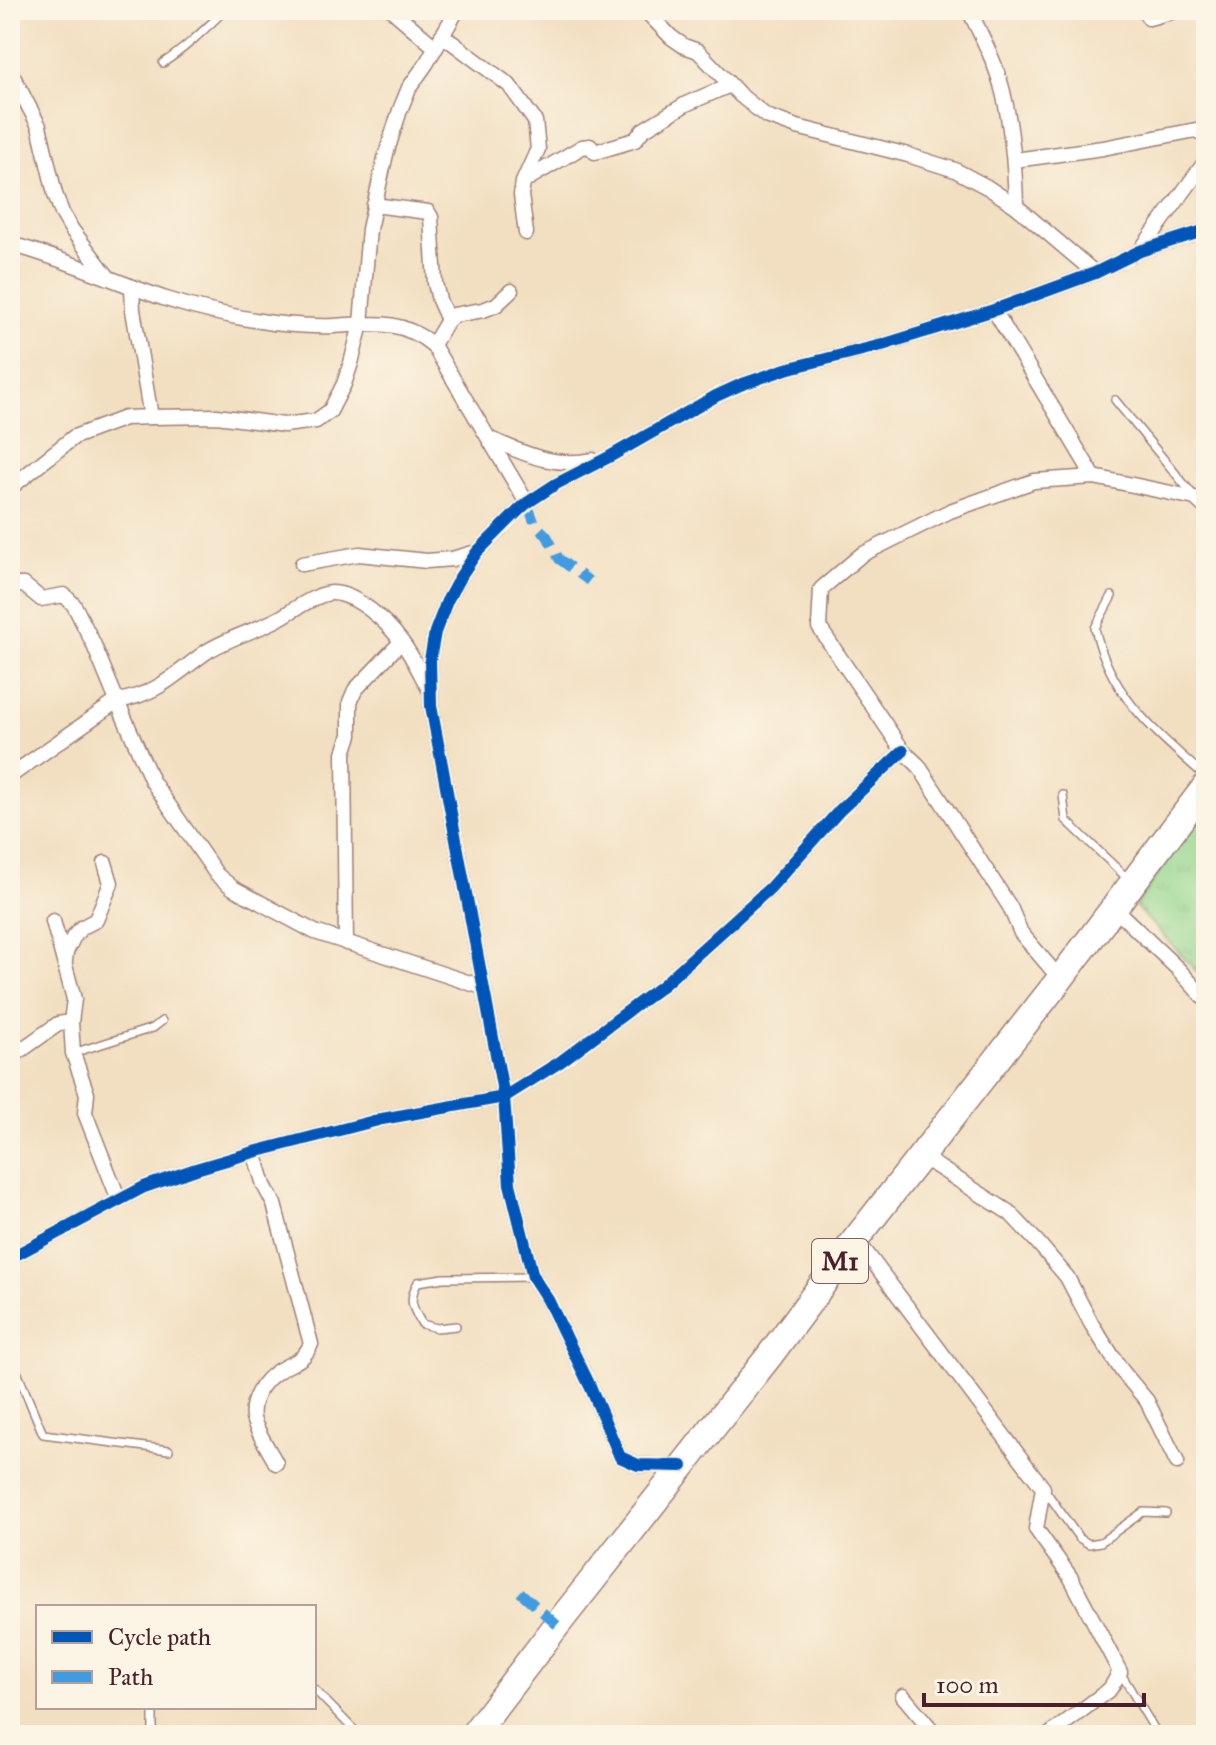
<svg xmlns="http://www.w3.org/2000/svg" width="1216" height="1745" viewBox="0 0 1216 1745" font-family="'IM FELL Great Primer',serif">
	<defs>
		<pattern id="grass-tufts" width="24" height="20" patternUnits="userSpaceOnUse" patternTransform="scale(2)"><rect width="24" height="20" fill="#93d68e"/><path d="M3 7l-1-3M5 7V3M7 7l1-3M15 17l-1-3M17 17v-4M19 17l1-3" fill="none" stroke="#80b77b"/></pattern>
	</defs>
	<rect width="100%" height="100%" fill="#fcf5e5"/>
	<filter id="ink" filterUnits="userSpaceOnUse"><feTurbulence type="fractalNoise" baseFrequency=".0125" numOctaves="2"/><feDisplacementMap in="SourceGraphic" scale="16" xChannelSelector="R" yChannelSelector="G"/><feConvolveMatrix kernelMatrix="1 2 1 2 8 2 1 2 1" color-interpolation-filters="sRGB"/></filter>
	<filter id="wash" filterUnits="userSpaceOnUse"><feTurbulence type="fractalNoise" baseFrequency=".006" numOctaves="4" result="noise"/><feDisplacementMap in="SourceGraphic" scale="32" xChannelSelector="R" yChannelSelector="G"/><feGaussianBlur stdDeviation="1.8" result="paint"/><feColorMatrix in="noise" values="0 0 0 0 0 0 0 0 0 0 0 0 0 0 0 0 0 1.4 0 .05"/><feComposite in="paint" operator="in"/></filter>
	<g filter="url(#wash)">
		<rect width="100%" height="100%" fill="#f2dfc1"/>
		<polygon fill="url(#grass-tufts)" stroke="#6e7a5c" stroke-width="2" points="1206,806 1206,981 1135,906"/>
	</g>
	<g filter="url(#ink)">
		<g fill="none" stroke-linecap="round" stroke-linejoin="round">
			<defs>
				<g id="lane">
					<path d="M163 63C186 48 205 29 225 10"/>
					<polyline points="1115,400 1194,496"/>
					<path d="M1112 596 1095 628C1110 697 1156 732 1206 777"/>
					<polyline points="1063,795 1066,820 1128,879"/>
					<polyline points="73,1053 153,1028 162,1021"/>
					<path d="M456 1326 437 1328 422 1324C412 1308 408 1299 418 1282L443 1278 533 1277"/>
					<polyline points="10,1355 43,1434 169,1450"/>
					<polyline points="1045,1490 1079,1538 1089,1544 1101,1542 1143,1512 1166,1513"/>
					<polyline points="1120,1672 1158,1735"/>
					<polyline points="314,1689 355,1731 356,1735"/>
					<polyline points="153,1732 153,1710 156,1707"/>
				</g>
				<g id="street">
					<polyline points="392,10 436,48"/>
					<polyline points="645,10 671,37 684,46 698,51 740,95 766,116 797,127 908,155 955,170 987,187 1016,206 1095,273"/>
					<path d="M969 10C982 37 996 63 1003 92 1012 129 1015 167 1016 206"/>
					<polyline points="1144,10 1149,18 1178,10"/>
					<polyline points="442,35 509,85 535,121 538,149 523,182 521,195 526,233"/>
					<polyline points="10,71 39,126 55,194 62,213 72,230 108,277"/>
					<polyline points="1015,160 1103,148 1196,130 1206,136"/>
					<polyline points="524,181 582,147 590,146 595,152 635,140 643,130 686,104 730,85"/>
					<polyline points="374,205 428,212 431,217 435,283 439,300 448,320"/>
					<path d="M10 244C63 258 113 281 166 299 200 310 238 318 273 323 293 325 315 327 334 326 374 324 399 318 433 345L527 503"/>
					<polyline points="1140,251 1206,161"/>
					<polyline points="994,310 1094,477"/>
					<polyline points="433,345 448,320 454,315 483,310 496,305 511,291"/>
					<polyline points="151,417 217,416 284,425 316,421 330,411 344,384 351,363 361,324 369,229 386,154 400,110 409,88 426,64 457,10"/>
					<path d="M490 439C526 454 553 468 593 460"/>
					<polyline points="10,488 74,437 125,418 151,417 133,310 132,287"/>
					<polyline points="302,564 359,554 427,561 452,559 477,552"/>
					<path d="M10 585H24L41 599 64 595 74 605 93 643 117 701C158 694 174 675 206 652 228 638 255 631 278 619 291 612 318 592 333 593 357 594 387 622 401 641 412 655 420 673 429 689"/>
					<polyline points="10,776 117,701 152,781 217,875 233,888 315,932 482,987"/>
					<polyline points="1114,908 1179,970 1206,1000"/>
					<polyline points="53,921 74,999 71,1022 73,1053 87,1094 85,1113 119,1200"/>
					<polyline points="346,943 344,753 350,735 350,702 355,690 401,642"/>
					<polyline points="65,961 66,952 74,936 81,928 96,920 111,883 105,863"/>
					<polyline points="1060,979 1021,933 1010,907 918,765 903,751 819,627 821,589 861,555 950,511 1034,481 1094,477 1195,498 1206,508"/>
					<polyline points="10,1058 58,1024 71,1022"/>
					<path d="M254 1152 264 1185 274 1204 311 1344C302 1363 295 1360 278 1371 264 1380 250 1399 253 1418 255 1428 270 1452 276 1463"/>
					<polyline points="921,1156 1010,1213 1039,1244 1067,1277 1092,1325 1122,1371 1147,1401 1177,1462"/>
					<polyline points="856,1239 1043,1488 1036,1529 1071,1578 1120,1672 1110,1689 1049,1735"/>
					<polyline points="10,1258 144,1187 196,1169 254,1152 382,1119 504,1097 560,1062 663,985 770,888 840,810 903,751"/>
					<polyline points="682,1466 638,1465 620,1457 590,1386 548,1300 533,1277 510,1184 504,1097 431,706 430,660 435,632 447,601 460,577 477,552 519,510 527,503 556,484 609,457 716,396 740,385 786,369 882,345 994,310 1095,273 1140,251 1206,230"/>
					<polyline points="903,1696 936,1735"/>
				</g>
				<polyline id="highway" points="473,1735 557,1625 770,1355 856,1239 1060,979 1206,786"/>
			</defs>
			<use href="#lane" stroke="#9e7f76" stroke-width="10"/>
			<use href="#street" stroke="#9e7f76" stroke-width="17"/>
			<use href="#highway" stroke="#9e7f76" stroke-width="29"/>
			<use href="#lane" stroke="#fff" stroke-width="7"/>
			<use href="#street" stroke="#fff" stroke-width="14"/>
			<use href="#highway" stroke="#fff" stroke-width="26"/>
			<g stroke="#409be1" stroke-width="10" stroke-dasharray="20 10" stroke-linecap="butt">
				<polyline points="527,503 535,524 547,536 559,559 589,581"/>
				<polyline points="520,1592 557,1625"/>
			</g>
			<defs>
				<g id="cycleway">
					<polyline points="10,1258 144,1187 196,1169 254,1152 382,1119 504,1097 560,1062 663,985 770,888 840,810 903,751"/>
					<polyline points="682,1466 638,1465 620,1457 590,1386 548,1300 533,1277 510,1184 504,1097 431,706 430,660 435,632 447,601 460,577 477,552 519,510 527,503 556,484 609,457 716,396 740,385 786,369 882,345 994,310 1095,273 1140,251 1206,230"/>
				</g>
			</defs>
			<use href="#cycleway" stroke="#fcf5e5" stroke-width="17"/>
			<use href="#cycleway" stroke="#0057b8" stroke-width="12"/>
		</g>
	</g>
	<g text-anchor="middle" stroke-width="6" stroke-linejoin="round" paint-order="stroke">
		<rect fill="#fcf5e5" stroke="#7f5f63" stroke-width="2" x="812" y="1239" width="56" height="44" rx="6"/>
		<g font-size="26" font-weight="bold" fill="#4a1f2b">
			<text x="840" y="1270">M1</text>
		</g>
	</g>
	<rect width="1216" height="1745" fill="none" stroke="#fcf5e5" stroke-width="40"/>
	<rect x="36" y="1605" width="280" height="104" fill="#fcf5e5" stroke="#b59f9b" stroke-width="2"/>
	<rect x="52" y="1631" width="40" height="12" fill="#0057b8" stroke="#b59f9b" stroke-width="2"/>
	<text x="108" y="1645" font-size="24" fill="#4a1f2b">Cycle path</text>
	<rect x="52" y="1671" width="40" height="12" fill="#409be1" stroke="#b59f9b" stroke-width="2"/>
	<text x="108" y="1685" font-size="24" fill="#4a1f2b">Path</text>
	<path d="M924 1693v12h220v-12" fill="none" stroke="#4a1f2b" stroke-width="4"/>
	<text x="936" y="1693" font-size="24" fill="#4a1f2b" stroke="#fcf5e5" stroke-width="6" paint-order="stroke">100 m</text>
</svg>
